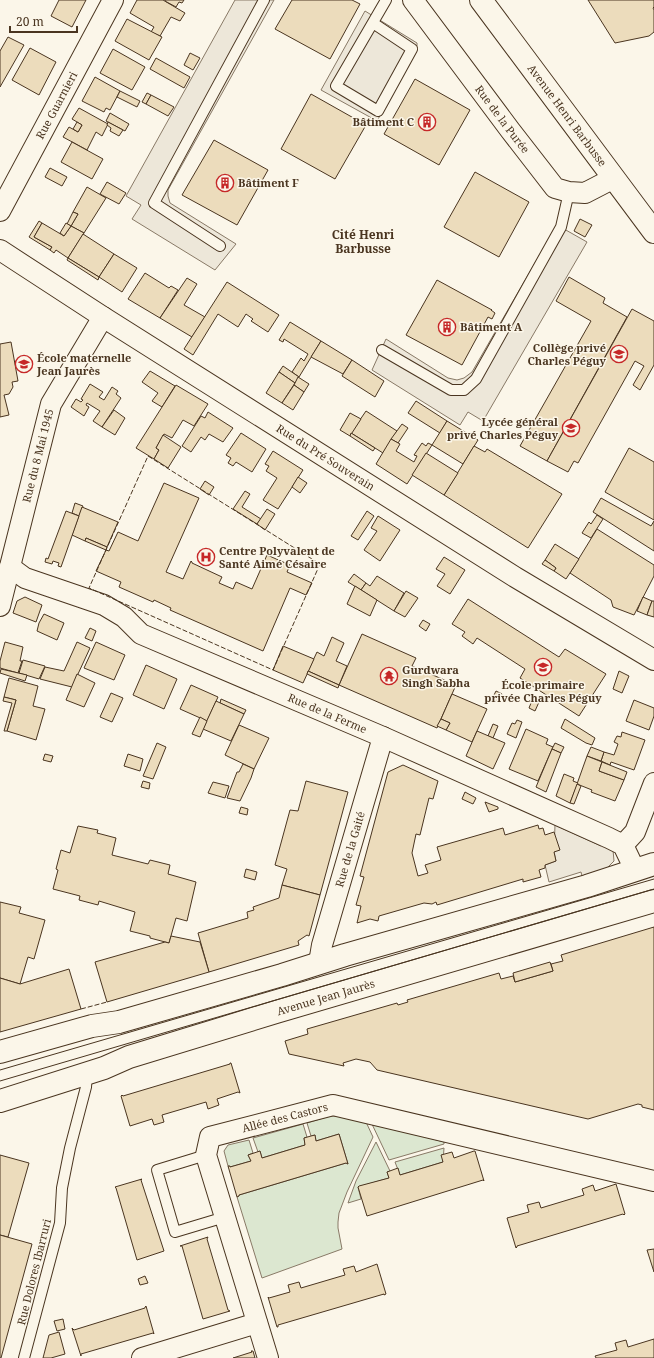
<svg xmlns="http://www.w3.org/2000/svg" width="654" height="1358" viewBox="0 0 654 1358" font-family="'Noto Serif',serif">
	<rect width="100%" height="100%" fill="#fbf6e9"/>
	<g fill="#dce7d0" stroke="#887966">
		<polygon points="330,1116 338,1116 366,1122 373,1137 347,1192 339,1213 338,1222 338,1228 342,1249 262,1278 237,1197 239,1196 239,1195 346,1163 348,1164 339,1134 316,1141 315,1135 311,1136 307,1123"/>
		<polygon points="371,1122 444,1142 444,1144 389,1160"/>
		<polygon points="303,1124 307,1137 304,1138 305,1145 262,1158 260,1151 258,1152 253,1138"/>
		<polygon points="249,1140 253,1153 248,1155 251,1161 230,1167 228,1166 224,1151 228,1145"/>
		<polygon points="376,1142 390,1171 387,1172 389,1178 358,1187 361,1199 348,1203 356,1181"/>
		<polygon points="444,1148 443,1162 400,1175 395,1162"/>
	</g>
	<g fill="#ede7d9" stroke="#887966">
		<polygon points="235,0 274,0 168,190 168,196 170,203 236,244 215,270 132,219 141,205 126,196"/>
		<polygon points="365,11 417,43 417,50 377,121 321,90"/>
		<polygon points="557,225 587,242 483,421 468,412 460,425 372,370 386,339 448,378 457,380 464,378 472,372"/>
		<polygon points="555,825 601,846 604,839 613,850 614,861 607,868 583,880 581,872 549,882 545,865 556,861 554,852"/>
	</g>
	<g fill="#ecdcbc" stroke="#4a3520">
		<polygon points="59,0 86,0 72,27 51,16"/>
		<polygon points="137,0 163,0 185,13 180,21 171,17 160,36 151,32 154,27 130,13"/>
		<polygon points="165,0 184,0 182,3 179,2 176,7 165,1"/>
		<polygon points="292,0 352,0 360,4 330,59 275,29"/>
		<polygon points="588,0 654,0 654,7 653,8 654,10 654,32 649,36 615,43"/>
		<polygon points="127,19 162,37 149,60 115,41"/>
		<polygon points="8,37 24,45 0,87 0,51"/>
		<polygon points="30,48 56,62 39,95 12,80"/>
		<polygon points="113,49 145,67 132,90 100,73"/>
		<polygon points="190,53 200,58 193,70 184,65"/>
		<polygon points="156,58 190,77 184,88 150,69"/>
		<polygon points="95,77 120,91 110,110 106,108 104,112 82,101"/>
		<polygon points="415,79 470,110 439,165 384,134"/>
		<polygon points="120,91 140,101 137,107 117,97"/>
		<polygon points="147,93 151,95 146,104 142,102"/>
		<polygon points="311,94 366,125 335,179 281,149"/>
		<polygon points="151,95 174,107 168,116 146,104"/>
		<polygon points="79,108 108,124 102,136 96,132 87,150 63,137 69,127 78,132 82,125 72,119"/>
		<polygon points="110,113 129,124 125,131 106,121"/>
		<polygon points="77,122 82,125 78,132 73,129"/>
		<polygon points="108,122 123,130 119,136 110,131 111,128 107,125"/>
		<polygon points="214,140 268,170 237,225 182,195"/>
		<polygon points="72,142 103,159 92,179 61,162"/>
		<polygon points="50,168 67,177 62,186 45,177"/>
		<polygon points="475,172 529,202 499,257 444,227"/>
		<polygon points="107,182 126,193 119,204 100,194"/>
		<polygon points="87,187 106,198 84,233 71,226 78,214 73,212"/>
		<polygon points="73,212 78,214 71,226 67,224"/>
		<polygon points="580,219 592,225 585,237 574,231"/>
		<polygon points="39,221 42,223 34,237 52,247 50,250 29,237"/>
		<polygon points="42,223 64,236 71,226 84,233 68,258 56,250 54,253 50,250 52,247 34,237"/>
		<polygon points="66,223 71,226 64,236 60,233"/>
		<polygon points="83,234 114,254 99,277 68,258"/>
		<polygon points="114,254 137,268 122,292 99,277"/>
		<polygon points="68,258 99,277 98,280 67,260"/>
		<polygon points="145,273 169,288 171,286 178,290 160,318 128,299"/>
		<polygon points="569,277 605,298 603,303 627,317 547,461 520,446 591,321 556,301"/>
		<polygon points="187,278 197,284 184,305 205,317 192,337 160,318"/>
		<polygon points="437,280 492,310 491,310 495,313 492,319 488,317 462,365 406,335"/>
		<polygon points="227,282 279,315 268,332 251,321 253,319 246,314 238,327 218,314 193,355 184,349"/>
		<polygon points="632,309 654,321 654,365 640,390 633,385 644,366 635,361 578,463 574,461 568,472 547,461"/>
		<polygon points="290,322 321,341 299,377 292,372 301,358 304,361 308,354 284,339 283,342 279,340"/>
		<polygon points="321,341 352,360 343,374 311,357"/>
		<polygon points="11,342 18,381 12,382 13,387 9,394 4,395 9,415 0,417 0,344"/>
		<polygon points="352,360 384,381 375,397 342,376"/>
		<polygon points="283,366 299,377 295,383 279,372"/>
		<polygon points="150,371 175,386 162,407 152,401 158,393 142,382"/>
		<polygon points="279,372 295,383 282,403 266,393"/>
		<polygon points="298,377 309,384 304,392 294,385"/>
		<polygon points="90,384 103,392 99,397 104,400 112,387 118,391 116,394 121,398 102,427 93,421 100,411 87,403 86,405 89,407 84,416 71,407 76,399 81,402 83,400 81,399"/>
		<polygon points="176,385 208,404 194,426 183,420 172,438 164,434 156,448 159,450 154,459 136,448"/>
		<polygon points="294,385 304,392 293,410 282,403"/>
		<polygon points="416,401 447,421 440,433 408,413"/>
		<polygon points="114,410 125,418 115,435 102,427"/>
		<polygon points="366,411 397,431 383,453 351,433"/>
		<polygon points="208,412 233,428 223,442 209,434 205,440 201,437 191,452 182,446 201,416 205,418"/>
		<polygon points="350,413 361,419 350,436 340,430"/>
		<polygon points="447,421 478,440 463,464 432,445"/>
		<polygon points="402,424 408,428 398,443 391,439"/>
		<polygon points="241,433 266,449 252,472 236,462 233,466 228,463 231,458 226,455"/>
		<polygon points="351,433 375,448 373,451 350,436"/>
		<polygon points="163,435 181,447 168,468 154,459 159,450 156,448"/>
		<polygon points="391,439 400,444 396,451 414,462 417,456 414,455 422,443 426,446 428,443 432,445 407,484 376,464"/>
		<polygon points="474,446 485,452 487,449 562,494 528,548 444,495"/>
		<polygon points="629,448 654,462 654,520 605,492"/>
		<polygon points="273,451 303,470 278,509 263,500 277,478 266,471 269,466 265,464"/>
		<polygon points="426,453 458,473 444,495 412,475"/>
		<polygon points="298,477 307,483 300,493 292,487"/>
		<polygon points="205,481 214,487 209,495 200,489"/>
		<polygon points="164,483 199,498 166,572 183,579 191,561 192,562 192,563 222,577 219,583 233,589 236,582 252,589 267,555 290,565 287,572 312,583 306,595 290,588 263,651 170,610 171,608 154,600 153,602 119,587 121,582 96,571 106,550 109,551 118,532 138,541"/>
		<polygon points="245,491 250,494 242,507 261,519 257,524 233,509"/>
		<polygon points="601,498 651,526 654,521 654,551 593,512"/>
		<polygon points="75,503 83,506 79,516 72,513"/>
		<polygon points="82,507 118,522 107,547 86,538 85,541 72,535"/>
		<polygon points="267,509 275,514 265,530 257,524"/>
		<polygon points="66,511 79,516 61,567 58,566 59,563 53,561 52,564 45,562 46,558 48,559"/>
		<polygon points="367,511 374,516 358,540 351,536"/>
		<polygon points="597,515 603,519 591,538 582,533 589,522 591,524"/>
		<polygon points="378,516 400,530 380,561 364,550 377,531 371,528"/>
		<polygon points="597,529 654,565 654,576 634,615 613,607 611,600 570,573"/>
		<polygon points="86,538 107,547 106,550 85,541"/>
		<polygon points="555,544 579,559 566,579 554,571 556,568 545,560"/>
		<polygon points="444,557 465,570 450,594 437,586 445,574 436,569"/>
		<polygon points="545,560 556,568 554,571 542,564"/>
		<polygon points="354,574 366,583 361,590 348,582"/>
		<polygon points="377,576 404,593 394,611 361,590 366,583 370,586"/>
		<polygon points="355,586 377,600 370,616 347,604"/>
		<polygon points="406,591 418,598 405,617 394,611"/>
		<polygon points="25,597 42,605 36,622 13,613 17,601"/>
		<polygon points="643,597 652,601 647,615 637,611"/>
		<polygon points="468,599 559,657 565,649 606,674 579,716 520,678 525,669 477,638 473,644 462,636 465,632 452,624"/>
		<polygon points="652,601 654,601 654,617 647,615"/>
		<polygon points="44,614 64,623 57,640 37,631 39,623"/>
		<polygon points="423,620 430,624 426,631 419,626"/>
		<polygon points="90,628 96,631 92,641 85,638"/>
		<polygon points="362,634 416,658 412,666 456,685 437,728 339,685"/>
		<polygon points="332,637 344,643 336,661 347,666 339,685 308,671 317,652 324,656"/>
		<polygon points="5,642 23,647 20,661 22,661 18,673 0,668 0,661"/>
		<polygon points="77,642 90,648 72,687 40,679 45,667 64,671"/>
		<polygon points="96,642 125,655 114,680 84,668"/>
		<polygon points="283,646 314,659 303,683 273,670"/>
		<polygon points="23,660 45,666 39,679 19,673"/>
		<polygon points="146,665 177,679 164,709 133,695"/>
		<polygon points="1,669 27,675 25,681 0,673"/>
		<polygon points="308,671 339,685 338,688 307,674"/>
		<polygon points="619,671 629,676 622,693 613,689"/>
		<polygon points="77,674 95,683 84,707 66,700"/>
		<polygon points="9,678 38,686 33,706 45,709 36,740 7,731 16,700 4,697"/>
		<polygon points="191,685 218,697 207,721 180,709"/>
		<polygon points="496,691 502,694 498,702 492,699"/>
		<polygon points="111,693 123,698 112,722 100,717"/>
		<polygon points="452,694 487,709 472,742 446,730 450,723 441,719"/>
		<polygon points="4,697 16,700 7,731 4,731 12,703 3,701"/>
		<polygon points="533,698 539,702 535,711 529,708"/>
		<polygon points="221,699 246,710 244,714 220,703"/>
		<polygon points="634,700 654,708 654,716 649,730 626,721"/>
		<polygon points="216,701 244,714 231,741 203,729"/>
		<polygon points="200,717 207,721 200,737 192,734"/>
		<polygon points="441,719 450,723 446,730 437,726"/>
		<polygon points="565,719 595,738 592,745 586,743 561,728"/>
		<polygon points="517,720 522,722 516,738 507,734 512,723 515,724"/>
		<polygon points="493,724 498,726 493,738 488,736"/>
		<polygon points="239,725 269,738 254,769 225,755"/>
		<polygon points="526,729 548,739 546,744 553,747 538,781 509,769"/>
		<polygon points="477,731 505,743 493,769 466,756"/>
		<polygon points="622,732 645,740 634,770 611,762 610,765 601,761 604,752 614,755 618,744 614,742 617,736 621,737"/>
		<polygon points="157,743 166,747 153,779 143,776"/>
		<polygon points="555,743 564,747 561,753 552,749"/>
		<polygon points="591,747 604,752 601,761 587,756"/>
		<polygon points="552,749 561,753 546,792 536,787"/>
		<polygon points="45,754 53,756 51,762 43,760"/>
		<polygon points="128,754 143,759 140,771 124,766"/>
		<polygon points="587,756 602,762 599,771 624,780 615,801 591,792 592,790 577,784"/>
		<polygon points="602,762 627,772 624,780 599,771"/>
		<polygon points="243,764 254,769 251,778 240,801 227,798 237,772 239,772"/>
		<polygon points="403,765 438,781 433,799 429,798 420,835 416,834 412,853 418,876 428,873 425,865 441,860 437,847 503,828 505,835 538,825 539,829 543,828 545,835 554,832 560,850 554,852 556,861 545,865 545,868 539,870 541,877 523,882 523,879 437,905 436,902 432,904 424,903 417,905 379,916 378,921 370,919 357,923 361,906 356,905 364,877 360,876 388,772"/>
		<polygon points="564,774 574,778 573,781 578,783 570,803 556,796"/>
		<polygon points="143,781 150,783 149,789 141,787"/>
		<polygon points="306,781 348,792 320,895 282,885 287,869 275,865 290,810 298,811"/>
		<polygon points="213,782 229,786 225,798 208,793"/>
		<polygon points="577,784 581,786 574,804 570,803"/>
		<polygon points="465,792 476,798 473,804 462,799"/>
		<polygon points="485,802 498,807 498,809 489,812"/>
		<polygon points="241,807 248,809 247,815 239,813"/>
		<polygon points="78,826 98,830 97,833 116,838 112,855 148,864 150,860 170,865 168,874 196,882 187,921 176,918 169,943 150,938 150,936 130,931 135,912 99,901 98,905 79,900 80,896 53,889 58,870 56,869 61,850 70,853"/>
		<polygon points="246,869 257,872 255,880 244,877"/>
		<polygon points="282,885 320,895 309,936 307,935 298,941 299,945 209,972 198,933 248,918 247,912 254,910 253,907 279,898"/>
		<polygon points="0,902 21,907 19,913 45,920 34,959 28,957 20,984 0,978"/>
		<polygon points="654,927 654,1110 642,1107 642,1105 638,1104 588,1119 377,1070 370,1062 356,1059 343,1063 344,1066 289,1054 285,1041 308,1034 307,1029 397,1003 398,1005 408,1002 407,1000 499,973 501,979 513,976 515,982 553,971 551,964 563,961 561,955"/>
		<polygon points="171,936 200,942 209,972 107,1002 95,962 165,942 169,943"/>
		<polygon points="550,962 553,971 515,982 513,973"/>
		<polygon points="69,969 81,1009 0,1032 0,978 20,984"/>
		<polygon points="230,1063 231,1063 240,1093 238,1092 217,1099 219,1105 208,1109 206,1102 162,1115 164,1122 154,1125 152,1119 130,1126 121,1096 122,1095 123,1096 230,1064"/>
		<polygon points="339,1134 348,1164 346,1163 239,1195 239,1196 237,1197 228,1166 230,1166 230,1167 251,1161 248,1155 260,1151 262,1158 305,1145 304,1138 311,1136 315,1135 316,1141"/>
		<polygon points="474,1151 475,1151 484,1181 483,1180 367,1216 358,1187 359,1186 389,1178 387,1172 398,1168 400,1175 443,1162 441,1155 452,1152 454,1158"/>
		<polygon points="0,1155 29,1163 8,1237 0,1235"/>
		<polygon points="142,1179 141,1180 164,1251 137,1260 116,1188 115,1187"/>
		<polygon points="616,1184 625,1214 624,1215 623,1214 517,1246 517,1247 516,1248 507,1218 529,1212 527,1205 539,1202 541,1208 584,1195 582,1189 593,1185 595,1191"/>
		<polygon points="0,1235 32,1244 1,1358 0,1358"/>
		<polygon points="208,1237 207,1239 221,1286 228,1310 230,1311 203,1319 182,1246 180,1246"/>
		<polygon points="654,1249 654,1272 647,1250"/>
		<polygon points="377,1264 386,1294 384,1295 384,1294 278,1325 278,1327 277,1327 268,1297 269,1298 290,1292 288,1285 299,1282 301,1288 345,1275 343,1269 354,1266 356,1272"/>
		<polygon points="145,1276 148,1283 140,1285 138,1279"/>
		<polygon points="146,1306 154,1334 153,1333 81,1354 81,1356 72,1328 74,1330 145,1308 145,1307"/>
		<polygon points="63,1319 65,1329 57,1331 54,1321"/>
		<polygon points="59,1332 65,1354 51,1358 43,1358 49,1335"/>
		<polygon points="654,1339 654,1358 596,1358 595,1356 617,1350 615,1343 626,1340 628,1347"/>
		<polygon points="251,1351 253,1351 255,1358 233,1358 252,1352"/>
	</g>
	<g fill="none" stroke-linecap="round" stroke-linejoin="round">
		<defs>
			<g id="service">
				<polyline points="373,23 412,49 378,111 336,86 386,0"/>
				<polyline points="220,246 154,203 264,0"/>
				<polyline points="382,350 451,390 464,390 476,379 561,227 569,192"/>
				<polyline points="206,1155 157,1170 175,1232 225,1217"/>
				<polyline points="24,1358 60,1223 62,1188 70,1148 86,1087 87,1074"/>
			</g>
			<g id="minor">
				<path id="s1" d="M413 0 510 130 555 188 569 192 585 193 614 178"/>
				<path id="s2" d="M0 211 113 0"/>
				<path id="s3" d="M0 250 103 317 515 577 654 660"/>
				<path id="s4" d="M10 567 25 578 104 605 124 617 141 634 383 737 609 838 623 845 635 870"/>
				<path id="s5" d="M0 606 51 404 103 317"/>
				<polyline points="623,845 635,832 654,783"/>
				<path id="s6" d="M319 963 322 945 383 737"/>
				<polyline points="142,1358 257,1323"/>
				<path id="s7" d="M268 1358 206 1155 210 1137 333 1105 654 1181"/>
			</g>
			<g id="tertiary">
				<polyline points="0,1052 92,1026 119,1022 282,975 345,955 587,886 654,864"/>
				<path id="s8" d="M0 1101 104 1068 129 1057 276 1012 654 901"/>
			</g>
			<g id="primary">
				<path id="s9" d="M481 0 654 232"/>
			</g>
		</defs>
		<use href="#service" stroke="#4a3520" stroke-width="12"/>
		<use href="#minor" stroke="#4a3520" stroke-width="22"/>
		<use href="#tertiary" stroke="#4a3520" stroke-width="24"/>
		<use href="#primary" stroke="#4a3520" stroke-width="24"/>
		<use href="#service" stroke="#fbf6e9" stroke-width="10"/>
		<use href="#minor" stroke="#fbf6e9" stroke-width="20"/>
		<use href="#tertiary" stroke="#fbf6e9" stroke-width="22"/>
		<use href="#primary" stroke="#fbf6e9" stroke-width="22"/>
		<g stroke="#4a3520" stroke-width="1">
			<polyline points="0,1070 654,879"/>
			<polyline points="0,1081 654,889"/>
		</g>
		<g stroke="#4a3520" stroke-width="1" stroke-dasharray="5 2" stroke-linecap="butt">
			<polygon points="148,456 320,564 273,670 89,588"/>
			<polyline points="81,1009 107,1002"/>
		</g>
	</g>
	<defs>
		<symbol id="building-ring" viewBox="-11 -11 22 22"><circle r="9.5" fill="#fbf6e9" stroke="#c62828" stroke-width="1.5"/><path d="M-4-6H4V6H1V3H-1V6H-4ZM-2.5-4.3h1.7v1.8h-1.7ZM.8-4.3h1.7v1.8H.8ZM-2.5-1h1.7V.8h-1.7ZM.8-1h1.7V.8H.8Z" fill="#c62828"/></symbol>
		<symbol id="school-ring" viewBox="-11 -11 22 22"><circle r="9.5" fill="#fbf6e9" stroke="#c62828" stroke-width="1.5"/><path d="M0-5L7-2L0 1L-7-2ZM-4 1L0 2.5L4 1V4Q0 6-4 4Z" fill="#c62828"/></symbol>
		<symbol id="hospital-ring" viewBox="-11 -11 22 22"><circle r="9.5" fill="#fbf6e9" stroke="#c62828" stroke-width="1.5"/><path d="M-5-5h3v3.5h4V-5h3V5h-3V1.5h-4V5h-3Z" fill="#c62828"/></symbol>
		<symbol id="temple-ring" viewBox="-11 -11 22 22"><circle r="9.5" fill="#fbf6e9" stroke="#c62828" stroke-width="1.5"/><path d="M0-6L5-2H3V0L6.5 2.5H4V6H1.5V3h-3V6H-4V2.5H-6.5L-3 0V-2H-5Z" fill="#c62828"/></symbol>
	</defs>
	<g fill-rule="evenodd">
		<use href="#building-ring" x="417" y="112" width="20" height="20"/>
		<use href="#building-ring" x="215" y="173" width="20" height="20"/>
		<use href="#building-ring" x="437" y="317" width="20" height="20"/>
		<use href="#school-ring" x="609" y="344" width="20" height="20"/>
		<use href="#school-ring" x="14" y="354" width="20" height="20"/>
		<use href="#school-ring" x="561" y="418" width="20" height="20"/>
		<use href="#hospital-ring" x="196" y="547" width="20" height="20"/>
		<use href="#school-ring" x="533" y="657" width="20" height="20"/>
		<use href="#temple-ring" x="379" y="666" width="20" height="20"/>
	</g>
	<g text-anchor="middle" stroke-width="3" stroke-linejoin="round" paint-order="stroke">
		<g font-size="11" fill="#4a3520" stroke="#fbf6e9">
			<text dy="4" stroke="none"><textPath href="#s2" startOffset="120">Rue Guarnieri</textPath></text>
			<text dy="4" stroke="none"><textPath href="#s9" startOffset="144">Avenue Henri Barbusse</textPath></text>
			<text dy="4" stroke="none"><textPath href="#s1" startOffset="149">Rue de la Purée</textPath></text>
			<text dy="4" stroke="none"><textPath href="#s5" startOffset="155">Rue du 8 Mai 1945</textPath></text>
			<text dy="4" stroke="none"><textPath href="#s3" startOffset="386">Rue du Pré Souverain</textPath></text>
			<text dy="4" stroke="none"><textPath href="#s4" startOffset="352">Rue de la Ferme</textPath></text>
			<text dy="4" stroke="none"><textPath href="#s6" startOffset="118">Rue de la Gaité</textPath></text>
			<text dy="4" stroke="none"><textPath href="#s8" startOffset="342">Avenue Jean Jaurès</textPath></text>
			<text dy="4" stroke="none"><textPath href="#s7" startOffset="308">Allée des Castors</textPath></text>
			<text transform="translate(34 1272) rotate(-76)" y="4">Rue Dolores Ibarruri</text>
		</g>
		<g font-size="11" font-weight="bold" fill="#4a3520" stroke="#fbf6e9" text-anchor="start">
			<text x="414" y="126" text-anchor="end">Bâtiment C</text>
			<text x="238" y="187">Bâtiment F</text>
			<text x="460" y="331">Bâtiment A</text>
			<text x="606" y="352" text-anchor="end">Collège privé<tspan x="606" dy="13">Charles Péguy</tspan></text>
			<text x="37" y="362">École maternelle<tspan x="37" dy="13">Jean Jaurès</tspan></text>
			<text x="558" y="426" text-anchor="end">Lycée général<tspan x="558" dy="13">privé Charles Péguy</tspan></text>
			<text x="219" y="555">Centre Polyvalent de<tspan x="219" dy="13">Santé Aimé Césaire</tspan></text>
			<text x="402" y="674">Gurdwara<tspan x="402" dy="13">Singh Sabha</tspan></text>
			<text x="543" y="689" text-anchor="middle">École primaire<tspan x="543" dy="13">privée Charles Péguy</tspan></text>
		</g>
		<g font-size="12" font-weight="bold" fill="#4a3520" stroke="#fbf6e9">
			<text x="363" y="239">Cité Henri<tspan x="363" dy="14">Barbusse</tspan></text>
		</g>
	</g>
	<path d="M10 26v6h67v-6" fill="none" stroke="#4a3520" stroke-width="2"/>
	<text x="16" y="26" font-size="12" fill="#4a3520" stroke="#fbf6e9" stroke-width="3" paint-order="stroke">20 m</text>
</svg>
